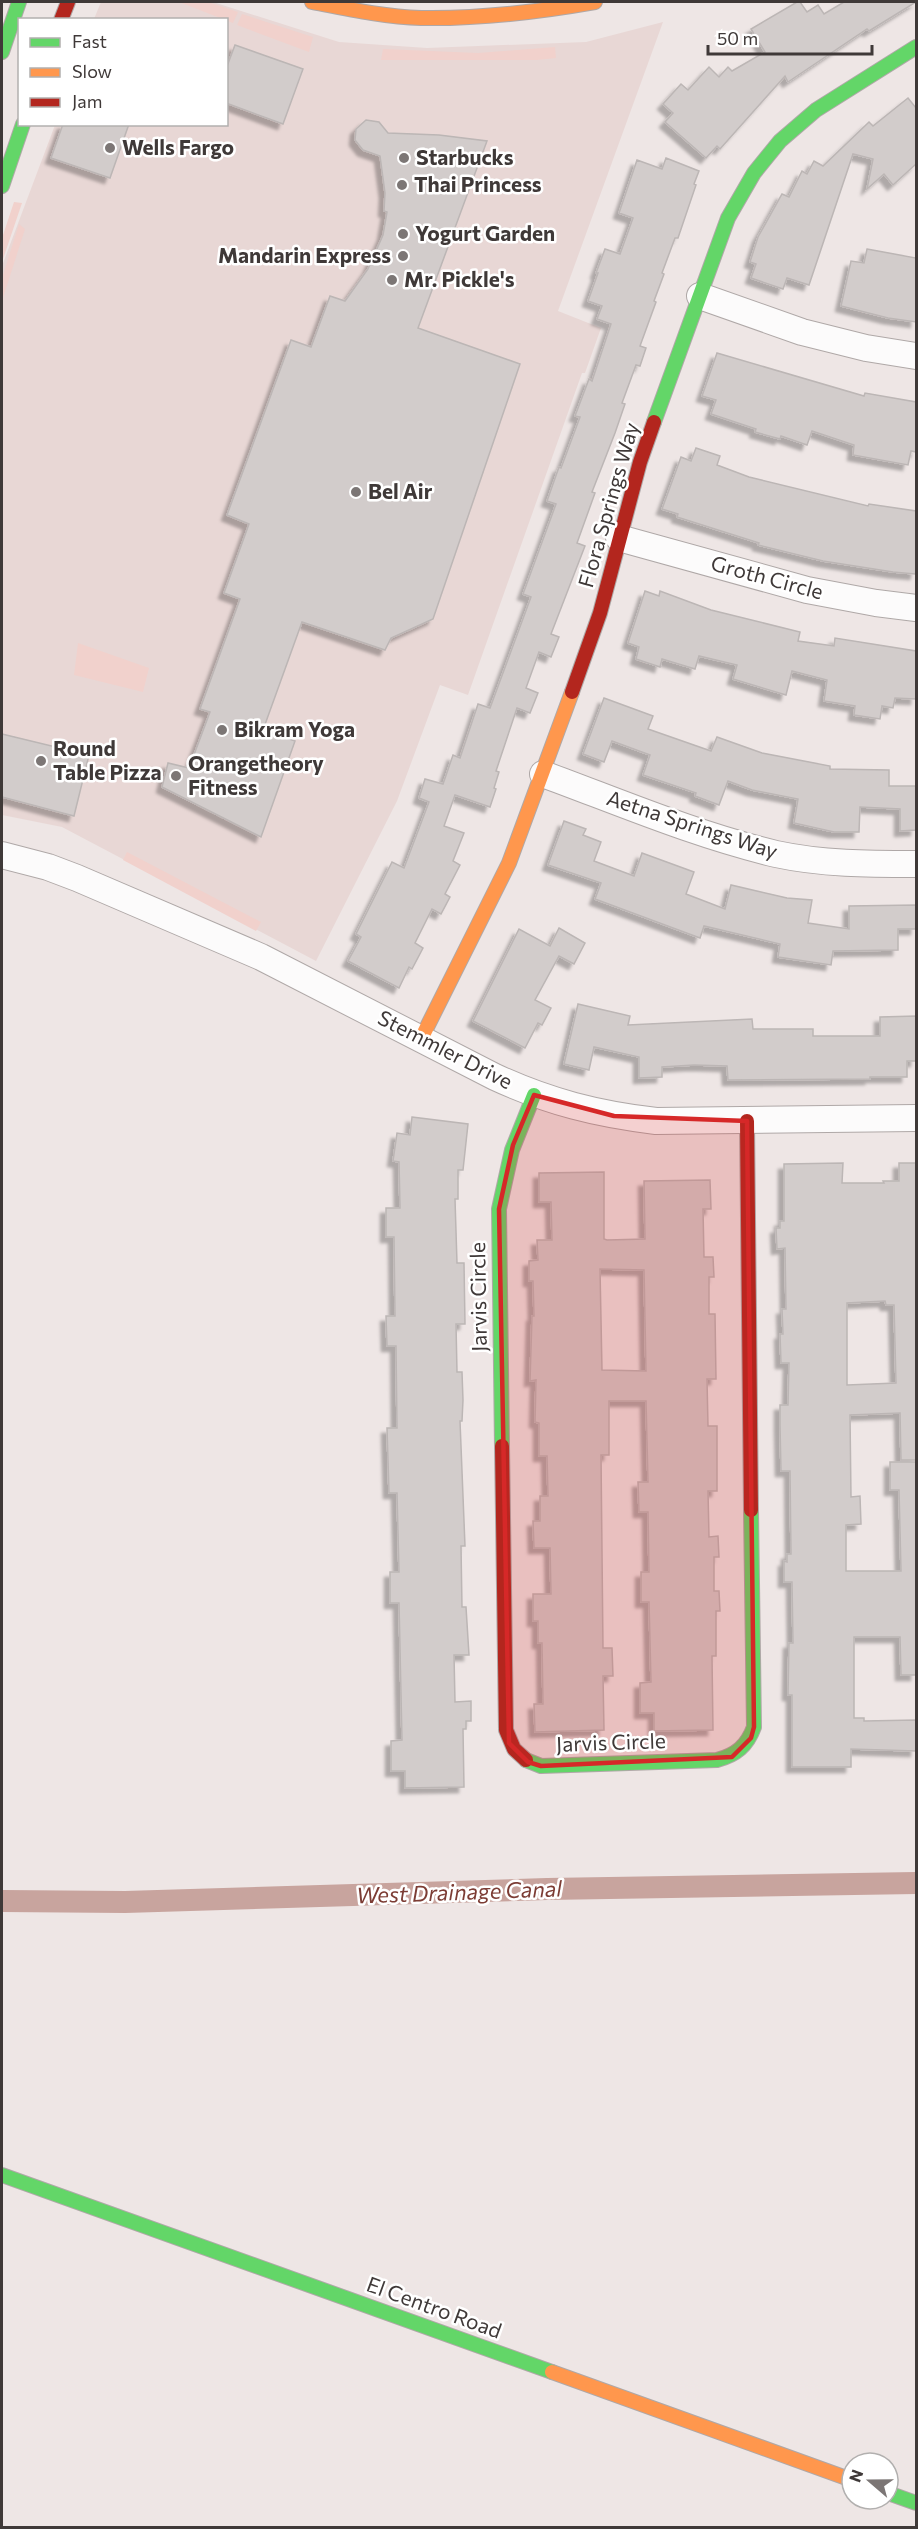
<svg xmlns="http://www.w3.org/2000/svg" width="918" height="2529" viewBox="0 0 918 2529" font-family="Commissioner,sans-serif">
	<defs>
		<filter id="shadow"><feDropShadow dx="-5.5" dy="5.5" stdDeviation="1.5" flood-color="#0004"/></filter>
	</defs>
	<rect width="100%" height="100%" fill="#eee6e5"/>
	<polygon fill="#e8d7d5" points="101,2 213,2 339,42 427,48 586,42 663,22 558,311 601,328 585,373 582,373 468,695 440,685 397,801 316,961 62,827 2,815 2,266 55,125 226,124 226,20 94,19"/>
	<g fill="#f1d1cc">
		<polygon points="179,2 208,2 238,12 233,23"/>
		<polygon points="242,14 313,37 309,52 237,25"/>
		<polygon points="555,47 556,58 537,60 381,60 383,49 478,53"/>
		<polygon points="14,202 22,203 2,262 2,238"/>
		<polygon points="19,224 25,229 2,301 2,278"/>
		<polygon points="78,643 149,668 143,692 74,675"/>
		<polygon points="127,852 261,922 256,931 123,860"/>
	</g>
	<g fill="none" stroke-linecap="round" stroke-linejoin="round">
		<polyline stroke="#c8a49e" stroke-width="22" points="2,1901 125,1902 547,1889 916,1883"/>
	</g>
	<g fill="#d2cccb" stroke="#bcb6b5" stroke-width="1.5" fill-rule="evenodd" filter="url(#shadow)">
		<polygon points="797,2 800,2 807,12 818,5 824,14 844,2 916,2 869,31 867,29 788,82 785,76 720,149 717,146 706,158 665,122 673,113 663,104 681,84 688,90 709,67 719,77 728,67 732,71 765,52 751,29"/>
		<polygon points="235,45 303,69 283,124 226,103 226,69"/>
		<polygon points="908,98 916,108 916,164 893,185 884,174 867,189 873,159 853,154 809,285 787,278 783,289 751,278 756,264 750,262 758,237 782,194 789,197 802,171 807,174 814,161 823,166 869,122 873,126"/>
		<polygon points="366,120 379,122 388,133 439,135 487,141 418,328 520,364 433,619 391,638 385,650 302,622 263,730 295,741 261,837 162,787 168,763 189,768 210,712 200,709 240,599 224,593 249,524 227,515 291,340 311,347 330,296 345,301 368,269 383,235 387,212 384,211 385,193 380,156 363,150 355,140 356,129"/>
		<polygon points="63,124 129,124 110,178 51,158"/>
		<polygon points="666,158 699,171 694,184 696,185 678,238 675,238 662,273 664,274 654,301 656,302 640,346 646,348 640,366 636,365 622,403 625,404 615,433 592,492 595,493 577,543 585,546 551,634 559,637 551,657 539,652 526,688 538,693 530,713 517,708 496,771 499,772 494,788 496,789 490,807 455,795 444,826 464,833 453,861 460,865 445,894 450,897 441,914 432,909 415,943 423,948 412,969 409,967 399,988 348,961 361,937 356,934 392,862 404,868 429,802 419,798 425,779 443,784 453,755 460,758 478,704 490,708 531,597 523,594 556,504 547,501 559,467 561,468 580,417 575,416 589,379 592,381 611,324 597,319 602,306 588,301 598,273 596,273 605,249 620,254 633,218 619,213 637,160 662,169"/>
		<polygon points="867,249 916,258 916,322 888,318 841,306 851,261 864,263"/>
		<polygon points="717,353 864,396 865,393 916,402 916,452 911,451 908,465 853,455 854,445 812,431 807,445 781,436 780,439 755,432 756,429 711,414 716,400 702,396"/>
		<polygon points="696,448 720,456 717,465 749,477 868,506 869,504 916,511 916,572 915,574 893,572 823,561 758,545 759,543 677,517 678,514 662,509 681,457 691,461"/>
		<polygon points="645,591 659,596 660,591 711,610 800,632 798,641 834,646 835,638 916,651 916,699 895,698 893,708 882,706 880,719 854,715 855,706 824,701 827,680 792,671 786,695 733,679 737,665 699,656 695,669 662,659 660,667 636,659 639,647 628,643"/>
		<polygon points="604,698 653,716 648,729 711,751 717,737 762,753 830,766 830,769 889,770 889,786 916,786 916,830 900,831 900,809 860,807 859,832 834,832 794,823 798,799 752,790 728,781 719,805 695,796 696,793 643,775 650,755 612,741 604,762 583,754"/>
		<polygon points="2,734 89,755 74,816 2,797"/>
		<polygon points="564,821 586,829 583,835 601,842 594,861 634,876 642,853 694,872 686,894 725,909 731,885 787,898 812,900 808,923 849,929 849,906 916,905 916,929 898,929 898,950 833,951 831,965 778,957 780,944 704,926 700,938 595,899 601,883 548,865"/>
		<polygon points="559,928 585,943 574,964 559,956 535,1000 551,1008 542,1025 538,1023 525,1048 473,1021 519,929 550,946"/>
		<polygon points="578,1004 630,1016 628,1025 752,1019 753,1029 813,1029 813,1036 880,1036 880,1017 916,1016 916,1061 907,1061 907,1077 870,1077 870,1079 728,1080 727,1066 694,1065 662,1067 662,1077 639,1078 639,1057 594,1047 589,1070 564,1064"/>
		<polygon points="412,1117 468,1124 463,1170 458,1170 458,1199 455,1199 457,1263 464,1263 465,1324 456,1324 457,1372 462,1372 463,1400 462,1421 460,1421 465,1546 461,1546 462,1607 466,1607 469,1655 454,1655 455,1702 471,1701 471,1721 466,1721 466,1729 463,1729 464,1787 405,1788 405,1771 391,1771 391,1741 402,1740 399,1603 390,1603 390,1572 399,1572 397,1493 389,1493 387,1428 397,1428 396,1346 387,1346 386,1316 395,1316 394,1237 386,1237 386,1208 400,1208 399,1162 393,1161 397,1133 410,1135"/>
		<path d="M843 1163 842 1183H884L883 1181H899V1163H916V1460H901L900 1413 850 1415 851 1497 860 1496 861 1524 846 1525V1571H901L899 1490H890V1462H916V1675H901L900 1637H854V1718H864V1721L916 1720V1751L851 1749V1767H792V1695H788L789 1643H793L792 1582H784V1561L787 1562V1554H791L790 1471H781L780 1426V1405H788L789 1363H781L780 1334H783L782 1309H786L785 1248 777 1249 776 1228H780V1221H784V1164ZM885 1301 886 1305H894L896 1383 847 1385V1303Z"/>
		<path d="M604 1172V1239L607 1240 645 1239 644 1181 710 1180 711 1209H703L704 1257H713L714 1277H709V1314H715L716 1379H707L708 1426H717V1491H708L709 1537 718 1536 719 1557H714V1591H719L720 1611H716V1656H712L713 1730 654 1731V1713H640V1683L651 1682 649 1602H641V1572H649L648 1512H639L638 1482H648L646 1401H609V1455H601L603 1648H612L613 1676H603L604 1730 535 1732 534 1704H543L542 1643H538V1621H533V1594H551L550 1548H534L533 1521H540V1496H548L547 1456H539V1423L535 1422 536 1380 530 1381 532 1316H534L533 1281H529V1261L538 1260 537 1240H552L551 1202H539V1173ZM600 1269 644 1270 646 1371 602 1370Z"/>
	</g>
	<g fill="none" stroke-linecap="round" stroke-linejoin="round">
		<defs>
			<g id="street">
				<polyline points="700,296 802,332 866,348 916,356"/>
				<polyline points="619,538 807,590 876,603 916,608"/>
				<path d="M543 774C619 802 696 835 776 854 822 864 869 864 916 864"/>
				<path d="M2 855 48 867 77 878 261 957 495 1077C549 1102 597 1114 656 1121L916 1118"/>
			</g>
			<g id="fast">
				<polyline points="2,52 19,2"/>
				<polyline points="2,186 23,124"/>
				<polyline points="654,422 728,218 754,173 780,141 816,110 916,47"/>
				<polyline points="502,1446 499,1209 512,1150 534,1095"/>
				<path d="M526 1760 541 1766 717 1760C736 1755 747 1746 754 1727L751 1510"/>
				<polyline points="2,2175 552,2372"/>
				<polyline points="888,2493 916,2503"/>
			</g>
			<g id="slow">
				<path d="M312 2C348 9 385 17 421 18 479 19 538 12 595 2"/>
				<polyline points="421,1039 509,863 572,692"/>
				<polyline points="552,2372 852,2480"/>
			</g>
			<g id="jam">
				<polyline points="61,20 68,2"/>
				<polyline points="572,692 600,613 640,462 654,422"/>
				<polyline points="747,1121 751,1510"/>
				<polyline points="502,1446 506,1730 514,1749 526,1760"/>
			</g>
		</defs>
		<use href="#street" stroke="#afa8a7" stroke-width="28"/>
		<use href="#fast" stroke="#afa8a7" stroke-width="16"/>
		<use href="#slow" stroke="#afa8a7" stroke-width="16"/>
		<use href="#jam" stroke="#afa8a7" stroke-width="16"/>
		<use href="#street" stroke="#fcfbfb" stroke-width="26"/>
		<use href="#fast" stroke="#63d668" stroke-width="14"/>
		<use href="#slow" stroke="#ff974d" stroke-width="14"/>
		<use href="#jam" stroke="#b3261e" stroke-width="14"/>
	</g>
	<path fill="#d62828" fill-opacity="0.2" stroke="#d62828" stroke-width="4.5" stroke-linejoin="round" d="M534 1095 614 1116 747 1121 754 1727 751 1738 732 1757 541 1766 528 1762 509 1743 499 1209 513 1145Z"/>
	<g fill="#7c7675" stroke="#fff" stroke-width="2">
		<circle cx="110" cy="148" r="6"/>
		<circle cx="404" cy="158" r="6"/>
		<circle cx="402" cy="185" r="6"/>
		<circle cx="403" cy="234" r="6"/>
		<circle cx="403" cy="256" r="6"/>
		<circle cx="392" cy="280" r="6"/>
		<circle cx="356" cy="492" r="6"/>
		<circle cx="222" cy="730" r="6"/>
		<circle cx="41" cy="761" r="6"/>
		<circle cx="176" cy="776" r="6"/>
	</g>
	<g text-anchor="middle" stroke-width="5" stroke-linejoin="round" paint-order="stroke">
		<g font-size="21" font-weight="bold" fill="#3f3938" stroke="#fff" text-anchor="start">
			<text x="122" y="155">Wells Fargo</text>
			<text x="416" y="165">Starbucks</text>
			<text x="414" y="192">Thai Princess</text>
			<text x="415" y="241">Yogurt Garden</text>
			<text x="391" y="263" text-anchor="end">Mandarin Express</text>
			<text x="404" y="287">Mr. Pickle's</text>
			<text x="368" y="499">Bel Air</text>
			<text x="234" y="737">Bikram Yoga</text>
			<text x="53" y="756">Round<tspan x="53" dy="24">Table Pizza</tspan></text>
			<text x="188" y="771">Orangetheory<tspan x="188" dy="24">Fitness</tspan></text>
		</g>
		<g font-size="21" fill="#3f3938" stroke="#fff">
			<text transform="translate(609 505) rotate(-74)" y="7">Flora Springs Way</text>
			<text transform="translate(767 578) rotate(15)" y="7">Groth Circle</text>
			<text transform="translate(692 825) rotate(18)" y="7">Aetna Springs Way</text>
			<text transform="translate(445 1050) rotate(27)" y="7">Stemmler Drive</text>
			<text transform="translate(479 1297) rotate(-91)" y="7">Jarvis Circle</text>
			<text transform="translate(611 1743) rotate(-2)" y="7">Jarvis Circle</text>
			<text transform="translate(434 2308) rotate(20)" y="7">El Centro Road</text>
		</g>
		<g font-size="22" font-style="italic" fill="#7c3c34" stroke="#fff">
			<text transform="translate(459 1892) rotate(-2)" y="8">West Drainage Canal</text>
		</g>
	</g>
	<rect width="918" height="2529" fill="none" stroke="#3f3938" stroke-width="6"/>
	<rect x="18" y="18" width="210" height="108" fill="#ffffff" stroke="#b2b0af" stroke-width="1.5"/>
	<rect x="30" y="38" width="30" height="9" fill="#63d668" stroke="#b2b0af" stroke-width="1.5"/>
	<text x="72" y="48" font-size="18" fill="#3f3938">Fast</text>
	<rect x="30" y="68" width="30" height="9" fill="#ff974d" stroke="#b2b0af" stroke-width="1.5"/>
	<text x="72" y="78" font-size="18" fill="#3f3938">Slow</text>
	<rect x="30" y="98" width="30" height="9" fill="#b3261e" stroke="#b2b0af" stroke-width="1.5"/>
	<text x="72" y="108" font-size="18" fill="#3f3938">Jam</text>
	<g transform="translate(870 2481) rotate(290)"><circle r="28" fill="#ffffff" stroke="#b2b0af" stroke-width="1.5"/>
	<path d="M0-4.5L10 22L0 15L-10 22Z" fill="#7c7675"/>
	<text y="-9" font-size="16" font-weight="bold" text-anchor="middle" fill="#3f3938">N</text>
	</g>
	<path d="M708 45v9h164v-9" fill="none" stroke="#3f3938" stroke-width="3"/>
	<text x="717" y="45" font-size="18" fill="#3f3938" stroke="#ffffff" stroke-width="4.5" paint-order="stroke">50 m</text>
</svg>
